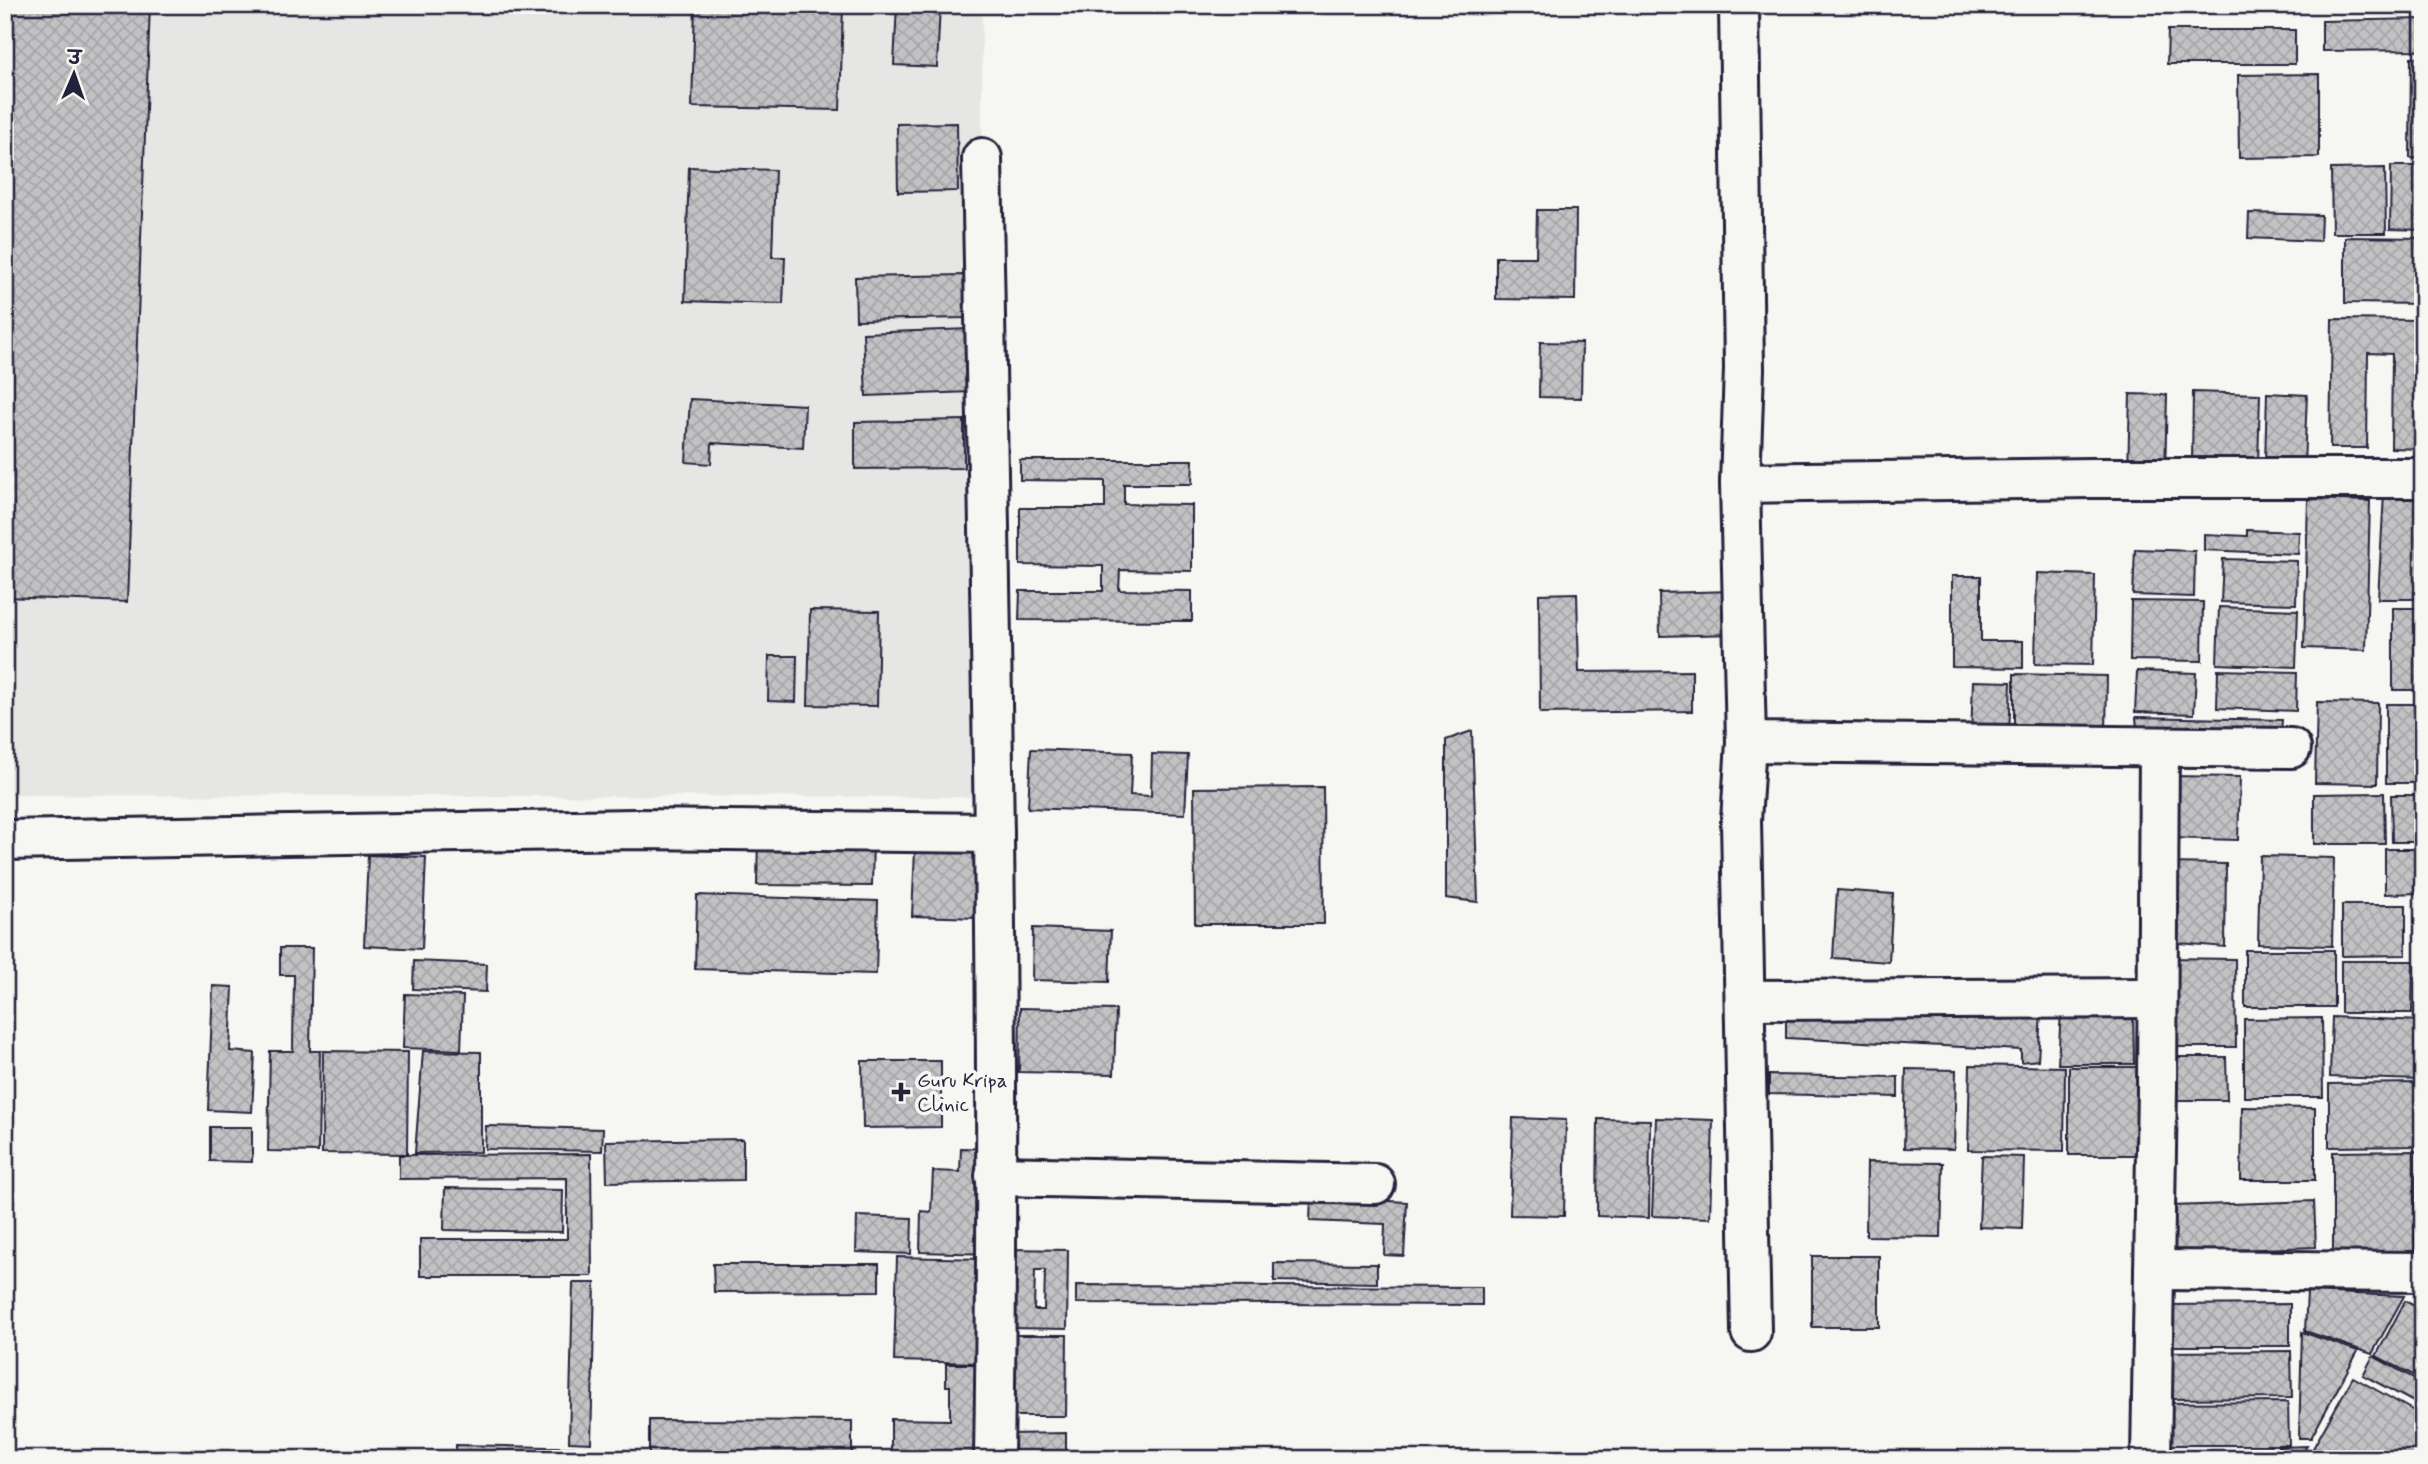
<svg xmlns="http://www.w3.org/2000/svg" width="2428" height="1464" viewBox="0 0 2428 1464" font-family="Mynerve,'Playpen Sans Deva',sans-serif">
	<defs>
		<pattern id="building-cross-hatch" width="8" height="8" patternUnits="userSpaceOnUse" patternTransform="scale(1.75)"><rect width="8" height="8" fill="#c2c2c4"/><path d="M0 0l8 8M0 8l8-8" fill="none" stroke="#a6a6a9"/></pattern>
	</defs>
	<rect width="100%" height="100%" fill="#f6f6f2"/>
	<filter id="ink" filterUnits="userSpaceOnUse"><feTurbulence type="fractalNoise" baseFrequency=".0143" numOctaves="2"/><feDisplacementMap in="SourceGraphic" scale="14" xChannelSelector="R" yChannelSelector="G"/><feConvolveMatrix kernelMatrix="1 2 1 2 8 2 1 2 1" color-interpolation-filters="sRGB"/></filter>
	<g filter="url(#ink)">
		<polygon fill="#e6e6e4" points="5,5 982,5 982,797 5,795"/>
		<g fill="url(#building-cross-hatch)" stroke="#22223b" stroke-width="2" fill-rule="evenodd">
			<polygon points="5,5 150,5 127,602 5,597"/>
			<polygon points="695,5 843,5 840,110 692,107"/>
			<polygon points="897,5 940,5 937,67 894,65"/>
			<polygon points="2175,5 2260,5 2260,11 2174,10"/>
			<polygon points="2423,19 2423,50 2322,51 2322,21"/>
			<polygon points="2168,30 2295,30 2295,64 2167,64"/>
			<polygon points="2411,57 2423,57 2423,159 2410,158"/>
			<polygon points="2319,74 2319,157 2239,158 2238,75"/>
			<polygon points="957,123 958,191 898,192 897,124"/>
			<polygon points="2391,166 2423,166 2423,230 2390,229"/>
			<polygon points="689,167 775,170 772,257 785,257 783,304 685,301"/>
			<polygon points="2385,168 2386,233 2332,233 2331,169"/>
			<polygon points="1537,210 1576,210 1575,300 1496,299 1496,257 1536,257"/>
			<polygon points="2249,213 2321,215 2320,241 2248,238"/>
			<polygon points="2345,237 2423,238 2423,304 2345,303"/>
			<polygon points="964,275 965,318 856,320 855,277"/>
			<polygon points="2332,319 2423,320 2422,449 2391,448 2392,354 2368,353 2367,448 2330,448"/>
			<polygon points="969,329 971,392 866,396 863,333"/>
			<polygon points="1540,342 1582,343 1581,398 1539,397"/>
			<polygon points="2193,392 2260,394 2258,464 2192,463"/>
			<polygon points="2267,393 2307,395 2304,465 2265,463"/>
			<polygon points="2130,394 2167,395 2165,474 2128,473"/>
			<polygon points="690,399 805,405 803,448 712,443 711,464 686,462"/>
			<polygon points="964,420 964,468 855,469 855,422"/>
			<polygon points="1020,460 1193,460 1192,484 1124,484 1124,504 1192,505 1192,571 1120,570 1119,590 1192,591 1192,621 1019,620 1020,591 1103,591 1103,566 1020,565 1020,508 1105,508 1105,481 1020,480"/>
			<polygon points="2423,493 2423,599 2378,599 2384,494"/>
			<polygon points="2308,499 2370,501 2366,650 2304,648"/>
			<polygon points="2247,530 2299,532 2298,554 2204,550 2204,534 2247,536"/>
			<polygon points="2135,549 2195,551 2194,597 2133,595"/>
			<polygon points="2223,559 2297,561 2296,604 2221,602"/>
			<polygon points="2037,573 2095,575 2093,665 2035,664"/>
			<polygon points="1952,576 1981,576 1981,641 2023,641 2023,668 1952,667"/>
			<polygon points="1733,591 1734,634 1660,636 1659,593"/>
			<polygon points="1577,593 1579,672 1692,671 1692,711 1540,713 1539,594"/>
			<polygon points="2131,601 2203,602 2202,661 2130,660"/>
			<polygon points="2219,607 2298,610 2296,667 2217,664"/>
			<rect x="2393" y="608" width="30" height="82"/>
			<polygon points="810,610 879,611 877,706 808,705"/>
			<polygon points="769,656 797,656 796,702 768,701"/>
			<polygon points="2218,670 2297,672 2296,711 2217,708"/>
			<polygon points="2137,671 2196,673 2194,714 2135,712"/>
			<polygon points="2014,674 2107,676 2106,735 2014,733"/>
			<polygon points="1973,681 2011,682 2009,738 1971,737"/>
			<polygon points="2317,702 2378,703 2377,784 2315,783"/>
			<rect x="2386" y="704" width="37" height="79"/>
			<polygon points="2136,717 2282,720 2280,742 2138,739"/>
			<polygon points="1472,731 1478,902 1446,898 1446,740"/>
			<polygon points="1031,749 1132,753 1130,795 1151,796 1152,754 1188,755 1185,814 1028,808"/>
			<polygon points="2168,776 2240,777 2238,840 2166,838"/>
			<polygon points="1323,787 1324,924 1195,924 1194,788"/>
			<polygon points="2384,793 2385,844 2314,844 2314,794"/>
			<polygon points="2391,795 2423,795 2423,842 2392,842"/>
			<polygon points="758,835 873,837 872,886 757,885"/>
			<polygon points="2385,849 2423,849 2423,893 2385,894"/>
			<polygon points="915,850 981,852 979,918 912,916"/>
			<polygon points="368,855 426,857 422,949 364,946"/>
			<polygon points="2260,856 2334,858 2332,946 2258,944"/>
			<polygon points="2163,863 2226,864 2225,947 2168,942"/>
			<polygon points="1837,890 1893,894 1889,962 1833,958"/>
			<polygon points="697,895 878,901 876,974 695,969"/>
			<polygon points="2342,905 2406,905 2406,955 2342,956"/>
			<polygon points="1033,928 1111,931 1109,982 1032,980"/>
			<polygon points="280,948 312,948 310,1051 320,1051 318,1152 268,1151 270,1051 293,1051 294,975 280,975"/>
			<rect x="2245" y="950" width="89" height="57"/>
			<polygon points="2166,958 2235,959 2236,1047 2168,1047"/>
			<polygon points="414,961 487,964 486,992 413,989"/>
			<polygon points="2341,961 2413,961 2412,1013 2341,1013"/>
			<polygon points="213,986 233,987 230,1051 255,1053 252,1112 208,1110"/>
			<polygon points="405,994 463,996 461,1050 403,1048"/>
			<polygon points="1786,1007 2041,1013 2038,1060 2021,1062 2021,1050 1786,1038"/>
			<polygon points="1020,1008 1116,1010 1114,1074 1019,1072"/>
			<polygon points="2061,1010 2133,1010 2134,1064 2058,1064"/>
			<polygon points="2332,1017 2421,1021 2419,1080 2330,1077"/>
			<polygon points="2322,1018 2323,1097 2244,1097 2244,1019"/>
			<polygon points="323,1051 408,1052 407,1154 322,1153"/>
			<polygon points="423,1051 481,1052 481,1152 415,1153"/>
			<polygon points="2162,1057 2226,1057 2227,1100 2163,1100"/>
			<polygon points="862,1061 941,1061 941,1127 863,1128"/>
			<polygon points="1970,1065 2065,1067 2064,1151 1968,1150"/>
			<polygon points="2069,1067 2148,1067 2147,1155 2069,1155"/>
			<polygon points="1906,1069 1956,1070 1954,1149 1904,1148"/>
			<polygon points="1769,1075 1898,1077 1898,1097 1769,1094"/>
			<polygon points="2422,1083 2423,1146 2329,1147 2329,1084"/>
			<polygon points="2242,1107 2315,1108 2315,1180 2241,1180"/>
			<polygon points="1513,1118 1566,1120 1564,1216 1510,1215"/>
			<polygon points="1656,1118 1713,1120 1710,1218 1652,1216"/>
			<polygon points="1598,1119 1650,1120 1649,1218 1597,1216"/>
			<polygon points="486,1126 603,1129 602,1151 485,1149"/>
			<polygon points="210,1127 252,1127 252,1162 210,1161"/>
			<polygon points="743,1139 743,1180 607,1182 606,1141"/>
			<polygon points="961,1148 993,1149 991,1254 920,1252 921,1211 931,1212 933,1171 960,1172"/>
			<polygon points="2415,1151 2415,1254 2333,1254 2333,1152"/>
			<polygon points="591,1154 592,1276 420,1276 420,1239 567,1239 567,1178 399,1179 399,1155"/>
			<polygon points="1982,1156 2024,1157 2022,1229 1979,1227"/>
			<polygon points="1867,1162 1943,1163 1941,1237 1866,1236"/>
			<polygon points="445,1188 563,1190 562,1232 444,1230"/>
			<polygon points="1311,1197 1407,1202 1404,1256 1384,1255 1385,1224 1310,1221"/>
			<polygon points="2314,1201 2316,1247 2174,1252 2172,1206"/>
			<polygon points="857,1216 912,1218 911,1254 856,1252"/>
			<path d="M1003 1249 1068 1250 1067 1329 1001 1328ZM1035 1270H1045L1044 1310H1034Z"/>
			<rect x="1812" y="1256" width="67" height="71"/>
			<polygon points="897,1257 982,1259 980,1363 894,1361"/>
			<polygon points="1274,1263 1377,1264 1377,1283 1274,1281"/>
			<polygon points="713,1264 879,1264 879,1291 714,1292"/>
			<polygon points="573,1283 595,1283 591,1443 569,1442"/>
			<polygon points="1076,1285 1482,1287 1482,1305 1076,1303"/>
			<polygon points="2307,1292 2404,1296 2372,1354 2305,1331"/>
			<polygon points="2405,1301 2423,1310 2423,1380 2376,1356"/>
			<polygon points="2290,1304 2290,1346 2163,1346 2163,1305"/>
			<polygon points="2302,1332 2358,1351 2311,1438 2299,1438"/>
			<polygon points="1002,1335 1067,1335 1066,1416 1001,1416"/>
			<polygon points="2291,1351 2292,1398 2162,1399 2162,1352"/>
			<polygon points="2373,1356 2423,1383 2423,1407 2363,1375"/>
			<polygon points="946,1364 983,1364 983,1459 891,1459 891,1419 950,1420 950,1386 946,1386"/>
			<polygon points="2353,1377 2423,1416 2423,1459 2307,1459"/>
			<polygon points="2288,1402 2289,1445 2156,1445 2155,1403"/>
			<polygon points="649,1420 852,1421 852,1459 649,1459"/>
			<polygon points="1066,1433 1066,1453 1005,1455 1004,1434"/>
			<polygon points="456,1445 596,1448 596,1459 456,1459"/>
			<polygon points="2307,1446 2299,1459 2271,1459 2278,1447"/>
			<polygon points="2165,1454 2266,1455 2264,1459 2165,1459"/>
		</g>
		<g fill="none" stroke-linecap="round" stroke-linejoin="round">
			<defs>
				<g id="street">
					<polyline points="1739,5 1744,369 1740,483 1746,742 1741,821 1751,1332"/>
					<path d="M982 158C990 591 1001 1025 994 1459"/>
					<polyline points="1740,483 2091,478 2423,478"/>
					<polyline points="1746,742 2291,748"/>
					<polyline points="5,840 635,829 994,833"/>
					<polyline points="1745,1000 2157,998"/>
					<polyline points="995,1176 1375,1184"/>
					<polyline points="2154,1270 2423,1272"/>
					<polyline points="2151,1459 2157,1088 2159,747"/>
				</g>
			</defs>
			<use href="#street" stroke="#22223b" stroke-width="44"/>
			<use href="#street" stroke="#f6f6f2" stroke-width="38"/>
		</g>
	</g>
	<path fill="#22223b" stroke="#f6f6f2" stroke-width="2.5" d="M897.5 1081.5h7v7h7v7h-7v7h-7v-7h-7v-7h7z"/>
	<g text-anchor="middle" stroke-width="7" stroke-linejoin="round" paint-order="stroke">
		<g font-size="21" fill="#22223b" stroke="#f6f6f2" text-anchor="start">
			<text x="917" y="1087">Guru Kripa<tspan x="917" dy="24">Clinic</tspan></text>
		</g>
	</g>
	<rect width="2428" height="1464" fill="none" stroke="#f6f6f2" stroke-width="28"/>
	<rect x="14" y="14" width="2400" height="1436" fill="none" stroke="#22223b" stroke-width="2.5" filter="url(#ink)"/>
	<g transform="translate(74 74) rotate(2)" stroke="#f6f6f2" stroke-width="5" paint-order="stroke">
	<path d="M0-5L12 26L0 18L-12 26Z" fill="#22223b"/>
	<text y="-10" font-size="19" font-weight="bold" text-anchor="middle" fill="#22223b">उ</text>
	</g>
</svg>
